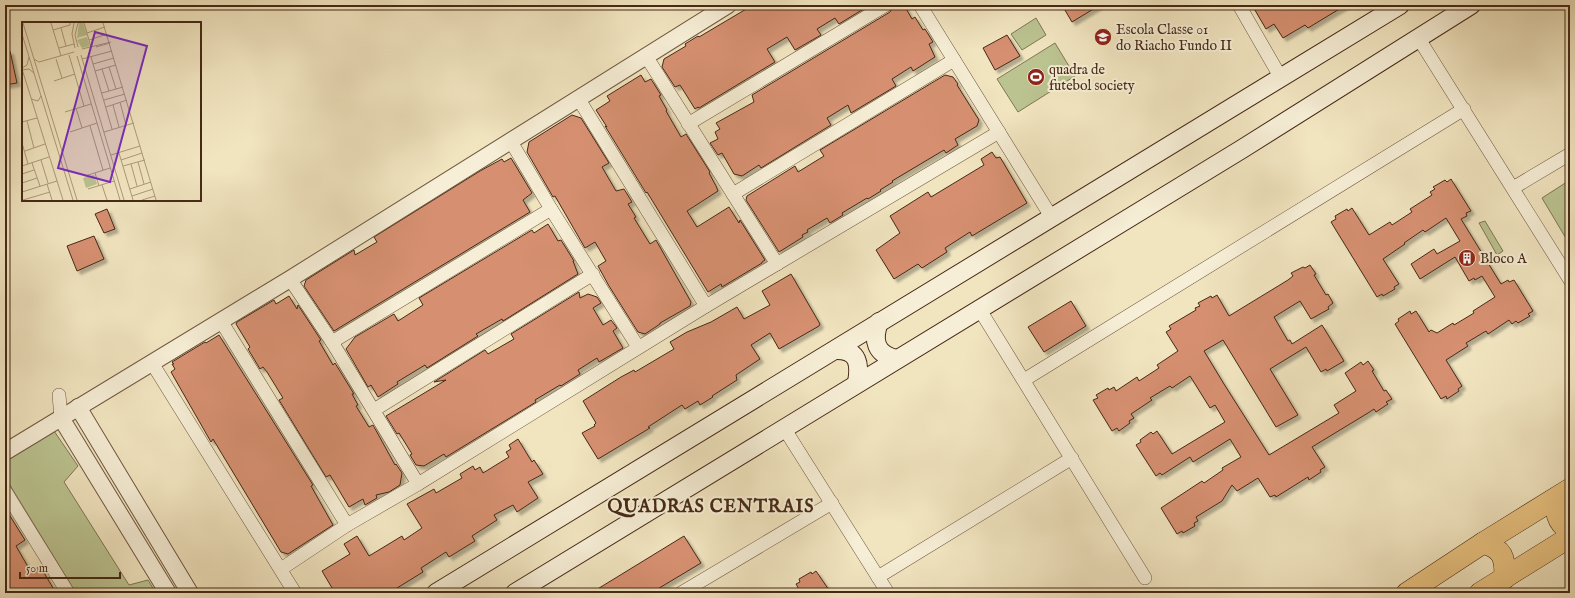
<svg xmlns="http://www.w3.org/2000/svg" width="1575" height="598" viewBox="0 0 1575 598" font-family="'IM FELL English',serif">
	<defs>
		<filter id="shadow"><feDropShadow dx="3.5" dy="3.5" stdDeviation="1" flood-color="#0004"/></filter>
	</defs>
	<rect width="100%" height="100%" fill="#f1e5c0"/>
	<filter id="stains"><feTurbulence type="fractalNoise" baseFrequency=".005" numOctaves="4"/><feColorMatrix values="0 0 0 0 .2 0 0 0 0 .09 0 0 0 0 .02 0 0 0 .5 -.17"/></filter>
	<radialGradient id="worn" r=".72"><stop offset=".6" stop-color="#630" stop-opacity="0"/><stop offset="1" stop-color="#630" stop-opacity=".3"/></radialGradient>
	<g fill="#bbc491" stroke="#807654">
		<polygon points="1036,18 1046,35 1022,50 1011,34"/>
		<polygon points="1055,43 1075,76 1018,112 997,79"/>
		<polygon points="1570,180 1570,245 1542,198"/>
		<polygon points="1485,221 1503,251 1497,255 1479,223"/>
		<polygon points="52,428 78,466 64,482 129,585 148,580 156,593 76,593 5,477 5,460"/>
	</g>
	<g fill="#d69071" stroke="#462916" filter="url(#shadow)">
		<polygon points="753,5 870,5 839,24 835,18 817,29 821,35 795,50 787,37 767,49 775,62 699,108 698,107 695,109 680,85 675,87 662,67 664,59 686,46 685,44 698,36 699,37"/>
		<polygon points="894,5 904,5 912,19 915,17 923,30 925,29 933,42 929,44 935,57 913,71 911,67 892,79 896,86 851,113 848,105 827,118 831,125 761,168 759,165 742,176 734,174 722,153 718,155 710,143 718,139 715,132 720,129 716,123 754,102 752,95 890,12"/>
		<polygon points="1062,5 1100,5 1072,22"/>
		<polygon points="1252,5 1346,5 1308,28 1305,25 1283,38 1274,24 1266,29"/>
		<polygon points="1007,35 1020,56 995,70 983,48"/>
		<polygon points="5,51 10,51 17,83 5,85"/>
		<polygon points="641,75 645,82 651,79 661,95 659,96 667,110 666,111 681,137 686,134 710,172 709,173 716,186 718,191 687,211 697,227 729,207 739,223 740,220 765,260 762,262 762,263 722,287 721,284 708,292 647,192 646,193 605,126 607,127 596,110 610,101 607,96"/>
		<polygon points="945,75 953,77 958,84 957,85 979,120 977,126 955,139 958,145 946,153 944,150 892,181 893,182 880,190 881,191 868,199 867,198 842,213 843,215 830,223 827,218 807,230 808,232 802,235 803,237 779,252 746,200 747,196 795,166 798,172 824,156 820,150"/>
		<polygon points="572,115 581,118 609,163 602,167 616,191 624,189 632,202 628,204 636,217 634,218 650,244 656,240 691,302 690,306 660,323 660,324 645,334 638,332 609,286 598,266 606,261 595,242 585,248 555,196 553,197 527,152 529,142"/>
		<polygon points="992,152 996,158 1000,157 1027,203 972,236 970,232 945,248 947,252 922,268 918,264 894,279 876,250 900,233 890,216 928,192 931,197 984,165 981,159"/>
		<polygon points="511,158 532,193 523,200 530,212 334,331 304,286 306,280 354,250 355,255 377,242 374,237 480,171 502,159 504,162"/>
		<polygon points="1451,179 1471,211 1466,213 1467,216 1461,219 1501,284 1508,280 1509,282 1514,280 1533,311 1528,314 1530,316 1518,323 1516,321 1512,324 1509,320 1488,334 1486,331 1466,343 1468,346 1446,360 1462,386 1458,389 1459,391 1447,399 1446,396 1441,399 1395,324 1399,321 1398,319 1410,311 1411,314 1416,311 1429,332 1431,330 1437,333 1453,323 1454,325 1474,313 1473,311 1495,297 1482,276 1475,280 1474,278 1469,281 1455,257 1420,279 1411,264 1434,249 1437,254 1460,241 1446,218 1425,232 1423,230 1404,243 1405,244 1383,259 1399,284 1394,287 1395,289 1383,296 1382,294 1377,297 1331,222 1336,219 1335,216 1347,209 1348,211 1352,208 1369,235 1390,222 1392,225 1412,212 1410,209 1432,195 1430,192 1435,189 1433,187 1445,180 1447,182"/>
		<polygon points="107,209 115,229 104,233 95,214"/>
		<polygon points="548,224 558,241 561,240 574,261 573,261 578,274 503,321 502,319 476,334 478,336 427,368 425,365 397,382 398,384 378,397 371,385 368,387 346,349 355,337 394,314 398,321 423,305 419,298 532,230 534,233"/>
		<polygon points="94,236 104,259 77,271 67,246"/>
		<polygon points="1310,265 1316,274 1314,275 1326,295 1328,294 1333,303 1328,307 1329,309 1311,319 1300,301 1274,317 1288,341 1290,340 1292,344 1322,325 1344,361 1327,371 1326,369 1321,372 1306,347 1270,369 1298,415 1276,427 1223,340 1204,351 1224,384 1269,455 1339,413 1334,405 1356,391 1345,373 1361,362 1363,365 1368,361 1374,370 1372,371 1384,391 1386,390 1392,399 1386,402 1388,404 1376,412 1374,409 1368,413 1312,447 1325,467 1320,470 1321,472 1309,480 1308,477 1276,497 1275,495 1270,497 1258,478 1237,491 1232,485 1222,501 1196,517 1198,521 1194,523 1195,526 1183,533 1182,531 1177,534 1161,508 1202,481 1204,483 1223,470 1222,468 1241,457 1230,439 1193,462 1190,457 1162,475 1160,473 1156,476 1136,445 1141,442 1140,440 1151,432 1153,434 1157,431 1172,454 1225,422 1215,405 1210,408 1190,376 1172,388 1170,386 1150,398 1152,400 1131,414 1134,418 1129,421 1130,423 1119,431 1117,428 1112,431 1093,400 1098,398 1096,395 1108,388 1109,390 1114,387 1116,391 1137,377 1139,381 1159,368 1157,365 1178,351 1166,332 1171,329 1169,326 1196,310 1195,308 1200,306 1198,303 1211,296 1212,298 1217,295 1229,316 1288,280 1293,276 1291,273 1303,267 1305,268"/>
		<polygon points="791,274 820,324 819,326 779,349 770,333 751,345 760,359 736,375 737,380 712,396 713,397 700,405 698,401 685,409 682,405 648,427 650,428 598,459 582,433 595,426 594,425 596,423 583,401 621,377 634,370 635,372 674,349 670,342 687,332 711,322 737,307 744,319 770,305 762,291"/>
		<polygon points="579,292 580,298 588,294 597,297 601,303 593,308 603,325 611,320 617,328 613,331 623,348 599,362 597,358 578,370 580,374 561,386 560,385 535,400 536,402 446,457 444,454 424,466 416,465 410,455 412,454 399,433 397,434 386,416 446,380 434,382 485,350 488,354 514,339 511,334"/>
		<polygon points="289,296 297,309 298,305 321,340 319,341 333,365 335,363 354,394 352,394 358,405 356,406 369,427 373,425 395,465 396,464 402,473 400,485 389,492 376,495 377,498 365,505 363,499 349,507 330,475 326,477 279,400 283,398 267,372 263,367 260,369 248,349 250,347 236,324 237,322 274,300 276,304"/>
		<polygon points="1071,301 1086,326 1044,352 1028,327"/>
		<polygon points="219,335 313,485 311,486 333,525 288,554 281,552 213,439 211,442 171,372 175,369 172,364 174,364 172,362 205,342 206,343"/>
		<polygon points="518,439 532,462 534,460 543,474 528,482 538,498 517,512 513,505 494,515 497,520 472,536 475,541 449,557 446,552 421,568 423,572 389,593 335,593 322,571 350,554 344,544 357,536 369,556 402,536 404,540 422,528 407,504 434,489 436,493 462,478 460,474 473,466 475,470 480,467 483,473 509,457 506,452 511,449 509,445"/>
		<polygon points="5,508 25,540 16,546 31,572 40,566 56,593 5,593"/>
		<polygon points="684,536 701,563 651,593 591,593"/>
		<polygon points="816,571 831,593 801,593 796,584 800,582 799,579 811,572 812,574"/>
	</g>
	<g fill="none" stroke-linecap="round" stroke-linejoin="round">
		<defs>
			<g id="minor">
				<polyline points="920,5 1052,218"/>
				<polyline points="1239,5 1281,78"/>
				<polyline points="1419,39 1570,280"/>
				<polyline points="646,56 777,264"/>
				<polyline points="578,98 706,306"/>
				<polyline points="688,124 886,5"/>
				<polyline points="510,140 551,209 638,347"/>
				<polyline points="1513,188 1570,154"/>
				<polyline points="733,194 954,60"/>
				<polyline points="290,279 332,342 418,484"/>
				<polyline points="980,310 1145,578"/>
				<polyline points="221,321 347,525"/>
				<polyline points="332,342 551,209"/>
				<polyline points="152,363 295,593"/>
				<polyline points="1024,380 1464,109"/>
				<polyline points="59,395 61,418"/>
				<polyline points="374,410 593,274"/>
				<polyline points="784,428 888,593"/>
				<polyline points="5,491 68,593"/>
				<polyline points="281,569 347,525 418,484 706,306 999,132"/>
				<polyline points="878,577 1072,458"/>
				<polyline points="681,593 832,503"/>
			</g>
			<g id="tertiary">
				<polyline points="78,407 190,593"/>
				<polyline points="61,418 168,593"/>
				<polyline points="5,452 290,279 728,5"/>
			</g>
			<g id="secondary">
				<path d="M879 322C872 341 876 354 896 359"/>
				<path d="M837 350C859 350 860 365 857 383"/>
				<polyline points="436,593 1400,5"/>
				<polyline points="515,593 1242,149 1471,5"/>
			</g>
			<g id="trunk">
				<path d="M1558 497C1554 511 1557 523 1570 531"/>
				<path d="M1483 543C1503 549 1505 557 1505 578"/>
				<polyline points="1407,593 1483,543 1570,489"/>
				<polyline points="1480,593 1570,537"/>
			</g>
		</defs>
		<use href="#minor" stroke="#715840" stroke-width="14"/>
		<use href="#tertiary" stroke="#715840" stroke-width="18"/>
		<use href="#secondary" stroke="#462916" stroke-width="20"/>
		<use href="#trunk" stroke="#462916" stroke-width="22"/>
		<use href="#minor" stroke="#f6eed6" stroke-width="13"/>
		<use href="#tertiary" stroke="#f6eed6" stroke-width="16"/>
		<use href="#secondary" stroke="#f6eed6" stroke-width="18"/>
		<use href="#trunk" stroke="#e8c280" stroke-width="21"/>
	</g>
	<defs>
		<symbol id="school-disc" viewBox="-11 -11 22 22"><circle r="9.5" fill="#8f2418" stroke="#f6eed6"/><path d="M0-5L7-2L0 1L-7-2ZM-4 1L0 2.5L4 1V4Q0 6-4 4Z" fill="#fff"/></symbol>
		<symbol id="stadium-disc" viewBox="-11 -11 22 22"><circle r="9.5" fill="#8f2418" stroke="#f6eed6"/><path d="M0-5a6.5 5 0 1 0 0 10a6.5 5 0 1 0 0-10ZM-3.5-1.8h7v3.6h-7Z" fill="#fff"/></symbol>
		<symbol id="building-disc" viewBox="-11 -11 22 22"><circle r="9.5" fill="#8f2418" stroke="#f6eed6"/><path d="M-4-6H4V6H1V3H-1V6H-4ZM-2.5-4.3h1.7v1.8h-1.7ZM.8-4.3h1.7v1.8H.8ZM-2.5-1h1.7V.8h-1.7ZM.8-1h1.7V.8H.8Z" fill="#fff"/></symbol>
	</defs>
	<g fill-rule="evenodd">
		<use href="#school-disc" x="1093" y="27" width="20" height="20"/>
		<use href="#stadium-disc" x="1026" y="67" width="20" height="20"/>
		<use href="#building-disc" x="1457" y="248" width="20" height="20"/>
	</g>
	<g text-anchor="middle" stroke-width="4" stroke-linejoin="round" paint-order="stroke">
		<g font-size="14" fill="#462916" stroke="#f6eed6" text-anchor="start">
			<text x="1116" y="34">Escola Classe 01<tspan x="1116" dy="16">do Riacho Fundo II</tspan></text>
			<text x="1049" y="74">quadra de<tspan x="1049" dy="16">futebol society</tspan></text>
			<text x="1480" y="263">Bloco A</text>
		</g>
		<g font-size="18" font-weight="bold" letter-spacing="1" fill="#462916" stroke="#f6eed6">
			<text x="711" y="512">QUADRAS CENTRAIS</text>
		</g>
	</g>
	<g transform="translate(22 22)">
		<rect width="179" height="179" fill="#f1e5c0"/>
		<path d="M57 1H61L65 13 55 16ZM65 15 68 24 60 26 55 18ZM72 153 75 162 64 166 61 156Z" fill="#bbc491"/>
		<path fill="none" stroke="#ad9a7c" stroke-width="1" d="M1 1 55 178M29 1 39 34M52 1 50 12 53 26M56 1 53 13 56 25M62 1 69 25M81 1 134 178M39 6 44 24M31 8 48 3V1M65 11 83 5M0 12 51 178M67 18 85 12M74 25 88 21M37 26 52 22M60 27 89 20M47 33 62 84M59 33 102 178M55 34 98 178M69 35 90 107M12 37 17 40 52 30M34 37 40 56M60 37 90 29M71 42 92 36M87 45 94 67M0 46 5 43 7 35M0 47 41 178M80 47 87 69M0 48 7 47 12 51M73 49 94 43M32 59 53 52M80 71 101 65M9 77 16 79 19 74M82 78 103 72M98 80 104 103M91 83 97 105M84 85 105 78M54 86 60 106M43 90 69 82M5 99 12 126M0 100 15 96M68 104 81 148M48 110 75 101M82 110 112 101M0 121 6 142M3 129 23 122M97 131 111 178M89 133 118 124M19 138 26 161M99 138 120 131M116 140 122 162M10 141 18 164M109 142 115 164M0 144 27 135M101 144 123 138M73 151 77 164M0 152 12 148M63 154 88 146M0 161 15 156M25 162 30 178M80 163 85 178M66 167 92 159M108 167 129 160M0 170 35 159M110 174 131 167M1 178 28 170M120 178 133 174"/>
		<path fill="#7b2cbf" fill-opacity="0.15" stroke="#7b2cbf" stroke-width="2" d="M73 10 125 24 88 160 36 146Z"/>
		<rect width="179" height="179" fill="none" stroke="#462916" stroke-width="2"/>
	</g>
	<rect width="1575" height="598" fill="none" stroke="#f1e5c0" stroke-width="20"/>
	<rect x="6" y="6" width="1563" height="586" fill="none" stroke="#462916" stroke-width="2"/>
	<rect x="10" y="10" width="1555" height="578" fill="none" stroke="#462916"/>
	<path d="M20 572v6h100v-6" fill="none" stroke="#462916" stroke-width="2"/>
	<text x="26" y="572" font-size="12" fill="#462916" stroke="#f6eed6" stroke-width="3" paint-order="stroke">50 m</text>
	<rect width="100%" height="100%" filter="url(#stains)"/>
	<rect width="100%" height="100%" fill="url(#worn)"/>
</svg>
